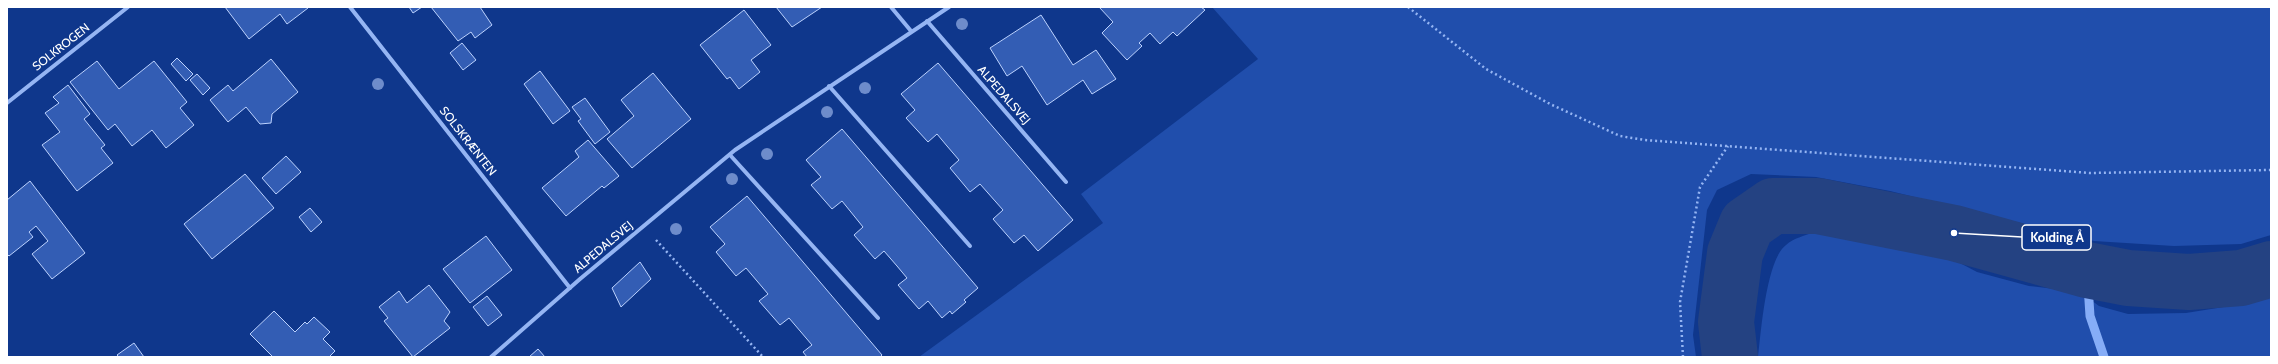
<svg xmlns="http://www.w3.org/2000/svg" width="2278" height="364" viewBox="0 0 2278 364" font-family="Cabin,sans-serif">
	<rect width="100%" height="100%" fill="#0f378c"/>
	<g fill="#204eac">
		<polygon points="1212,7 2271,7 2271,235 2241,244 2174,246 2094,241 1890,191 1816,177 1751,174 1717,190 1707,210 1693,335 1696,357 919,357 1103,223 1081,194 1258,59"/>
		<path d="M1814 232 1828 233 1958 262 1977 272 2029 286 2080 292 2099 306 2128 314 2186 313 2236 305 2271 296V357H1758C1761 333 1766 260 1786 245 1794 238 1804 236 1814 232Z"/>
	</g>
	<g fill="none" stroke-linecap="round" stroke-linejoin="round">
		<polyline stroke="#86adf7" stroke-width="9" points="2087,270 2090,316 2104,357"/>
		<polyline stroke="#244282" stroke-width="56" points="1730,357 1726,322 1735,253 1747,224 1773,206 1818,206 1954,233 2087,270 2128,278 2189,282 2241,278 2271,269"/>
	</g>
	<g fill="#335db4" stroke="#bcd2fe">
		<polygon points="225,7 307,7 308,8 287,24 280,14 249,39"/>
		<polygon points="409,7 422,7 413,13"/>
		<polygon points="431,7 480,7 492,25 475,38 471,32 458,41"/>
		<polygon points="776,7 822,7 792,27"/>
		<polygon points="1099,7 1201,7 1205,10 1177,36 1173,32 1160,44 1150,33 1139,43 1142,46 1127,60 1102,33 1113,22"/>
		<polygon points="744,10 771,45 751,60 760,72 739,89 730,77 727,79 700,45"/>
		<polygon points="1041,15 1073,65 1096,50 1116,79 1092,94 1083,80 1047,105 1022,66 1007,76 990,48"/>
		<polygon points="462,43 476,60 463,70 450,53"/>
		<polygon points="177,58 193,74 186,81 171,64"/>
		<polygon points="271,59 298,92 272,114 271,123 260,124 246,107 228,122 210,100 228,85 233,91"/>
		<polygon points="97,61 119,89 154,61 187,102 180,108 194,125 166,148 152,130 132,146 115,124 108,130 70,82"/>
		<polygon points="938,63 1073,220 1038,251 1024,235 1014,243 993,219 1003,210 980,184 970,192 950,168 959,160 947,146 937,134 928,142 906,118 915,110 901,94"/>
		<polygon points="540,71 570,111 553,124 524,84"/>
		<polygon points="653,73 691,119 632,168 607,139 634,116 621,100"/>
		<polygon points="197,74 210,88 203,95 190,80"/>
		<polygon points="68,85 90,114 84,119 105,145 101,148 113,163 77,191 42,145 60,132 45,113 59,103 53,97"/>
		<polygon points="585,98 610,132 595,144 578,121 581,119 572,107"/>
		<polygon points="842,129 978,288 964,300 966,302 952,314 950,311 942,318 928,301 919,309 898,285 907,278 897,266 884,251 875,259 854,235 863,227 842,201 832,209 811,185 821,177 806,160"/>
		<polygon points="588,140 619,176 604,188 602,186 566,216 542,188 579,157 575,151"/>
		<polygon points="286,156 301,172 276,194 262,178"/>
		<polygon points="245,174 274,208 212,259 184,224"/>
		<polygon points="30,181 85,253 52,279 32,254 48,241 36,226 29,232 33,237 9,256 7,254 7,200"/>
		<polygon points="747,196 882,355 880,357 807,357 803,352 812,345 789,318 780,325 759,301 768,294 746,268 736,276 716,252 725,244 710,227"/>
		<polygon points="310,208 322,222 311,232 299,217"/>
		<polygon points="486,236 512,270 470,303 443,269"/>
		<polygon points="640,262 651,279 621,307 612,288"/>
		<polygon points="429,285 450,312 444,321 450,328 413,357 384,321 388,318 379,307 399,291 407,303"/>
		<polygon points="487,296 502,315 488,326 473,307"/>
		<polygon points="274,311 295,332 305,322 307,324 314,317 330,332 323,339 335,351 329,357 273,357 250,334"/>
		<polygon points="134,343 144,357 119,357 117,355"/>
		<polygon points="538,349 545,357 529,357"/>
	</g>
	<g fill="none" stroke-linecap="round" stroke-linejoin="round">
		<g stroke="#95b5f3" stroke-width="2.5" stroke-dasharray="2 3" stroke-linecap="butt">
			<polyline points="1408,7 1486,69 1550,104 1620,136 1645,140 2090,173 2271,170"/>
			<polyline points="656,240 763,357"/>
			<polyline points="1683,357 1680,302 1700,187 1728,146"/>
		</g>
		<g stroke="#95b5f3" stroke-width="4">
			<polyline points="350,7 570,288"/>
			<polyline points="891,7 911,31"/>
			<polyline points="927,21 1066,182"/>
			<polyline points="829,86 970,246"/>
			<polyline points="7,103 128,7"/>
			<polyline points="730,155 878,318"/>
			<polyline points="491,357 580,279 735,150 949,7"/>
		</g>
	</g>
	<g fill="#6e8ccb">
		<circle cx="962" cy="24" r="6"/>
		<circle cx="378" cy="84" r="6"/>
		<circle cx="865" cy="88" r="6"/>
		<circle cx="827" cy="112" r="6"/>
		<circle cx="767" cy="154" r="6"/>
		<circle cx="732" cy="179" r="6"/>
		<circle cx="676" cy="229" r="6"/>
	</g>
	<g text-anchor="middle" stroke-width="4" stroke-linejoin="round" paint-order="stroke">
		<g font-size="12" fill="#fff" stroke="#0f378c">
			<text transform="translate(61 47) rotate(-38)" y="4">SOLKROGEN</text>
			<text transform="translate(1004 95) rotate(49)" y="4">ALPEDALSVEJ</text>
			<text transform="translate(468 141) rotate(52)" y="4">SOLSKRÆNTEN</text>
			<text transform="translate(603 247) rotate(-40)" y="4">ALPEDALSVEJ</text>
		</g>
	</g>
	<path fill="none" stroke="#fff" stroke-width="1.5" d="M1954 233L2022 237"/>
	<circle fill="#fff" stroke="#0f378c" stroke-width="1.5" cx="1954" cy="233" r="4"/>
	<rect fill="#0f378c" stroke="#fff" stroke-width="1.5" x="2022" y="225" width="69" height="25" rx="4"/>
	<g font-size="13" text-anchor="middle" font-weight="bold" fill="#fff">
		<text x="2057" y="242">Kolding Å</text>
	</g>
	<rect width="2278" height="364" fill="none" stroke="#ffffff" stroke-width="16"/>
</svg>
